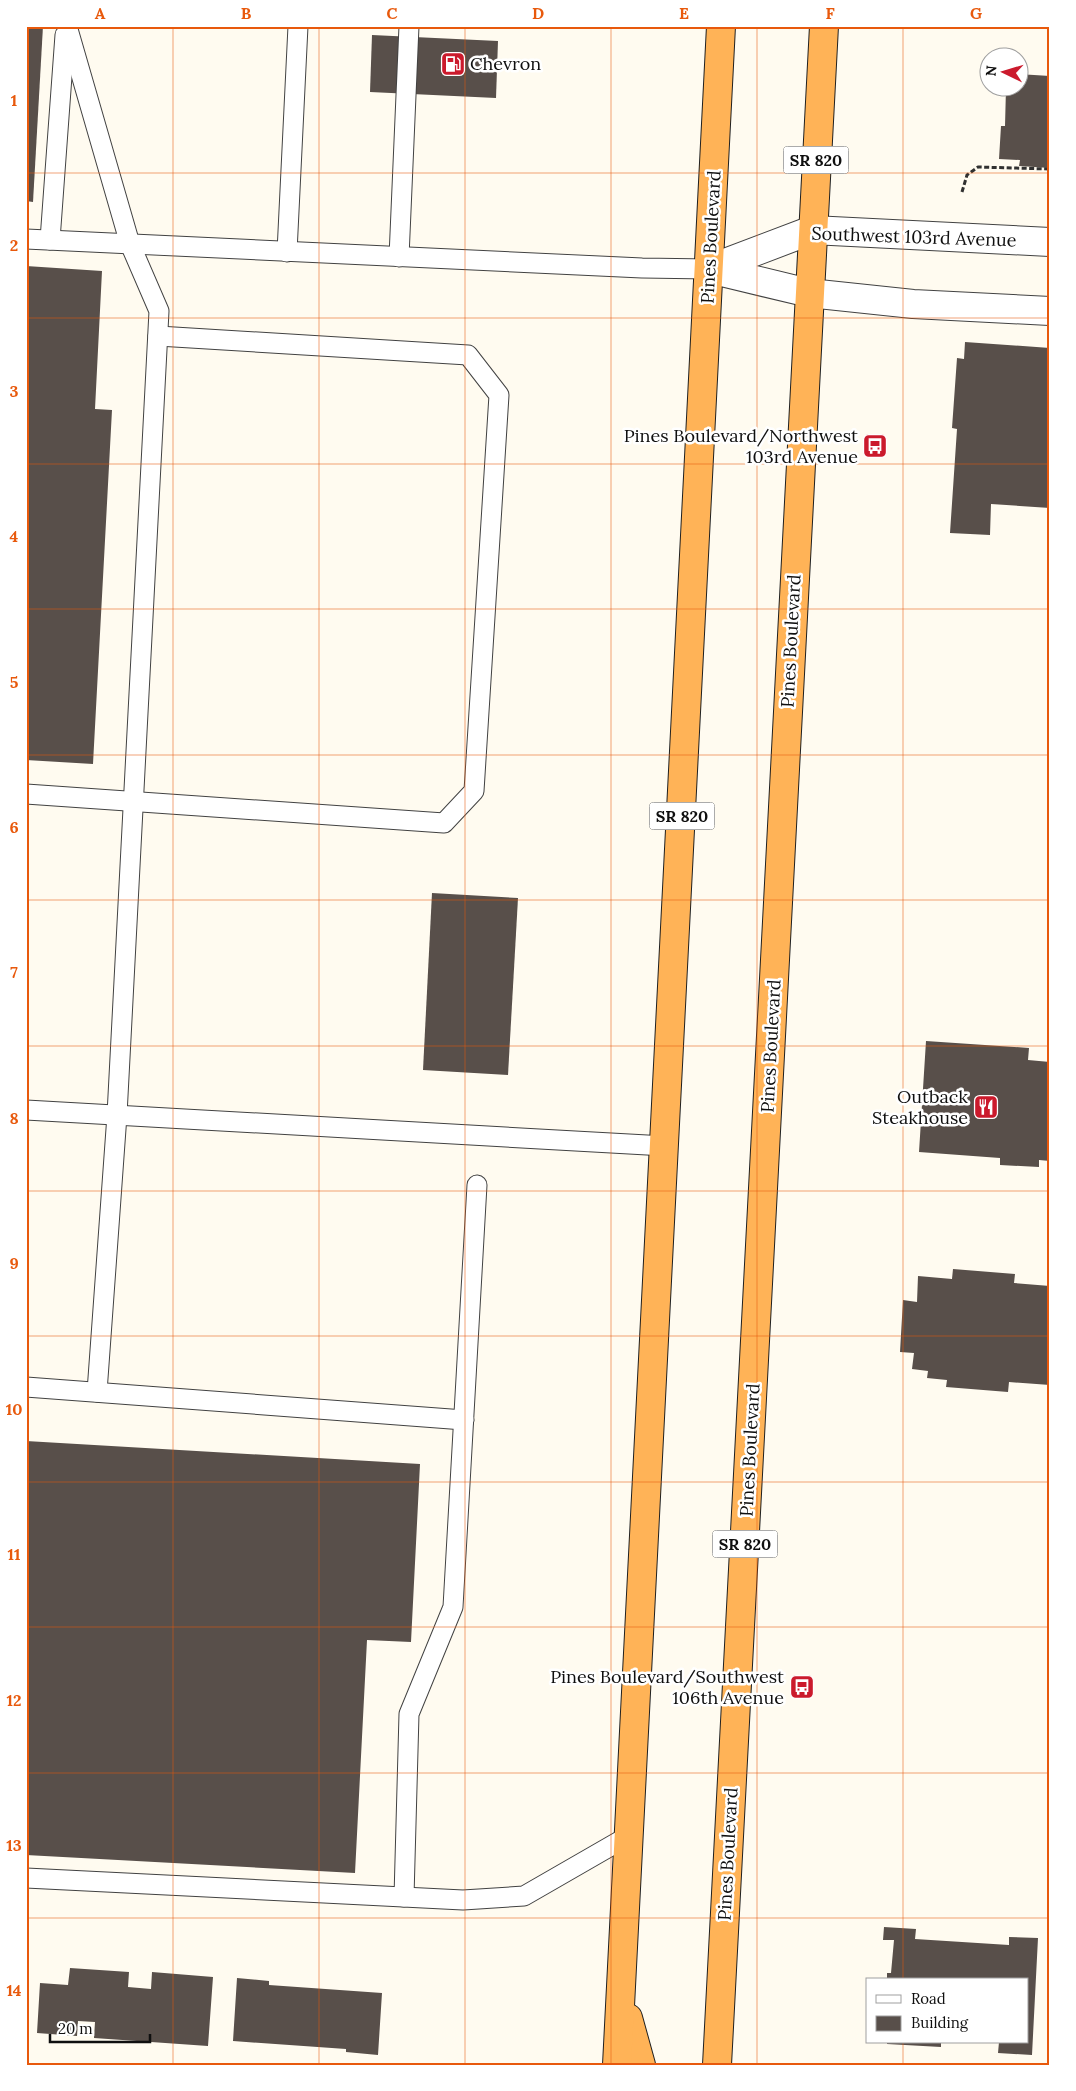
<svg xmlns="http://www.w3.org/2000/svg" width="1076" height="2091" viewBox="0 0 1076 2091" font-family="Lora,serif">
	<rect width="100%" height="100%" fill="#fffbf0"/>
	<g fill="#584f4a">
		<polygon points="26,26 43,26 33,202 26,201"/>
		<polygon points="372,35 498,41 496,98 370,92"/>
		<polygon points="1018,74 1050,76 1050,168 1019,166 1020,160 999,159 1001,126 1005,126 1006,88 1018,88"/>
		<polygon points="26,266 102,271 95,409 112,410 93,764 26,760"/>
		<polygon points="965,342 1050,348 1050,508 991,504 990,535 950,533 957,429 952,428 957,358 964,359"/>
		<polygon points="432,893 518,898 508,1075 423,1070"/>
		<polygon points="926,1041 1029,1048 1028,1060 1050,1062 1050,1161 1039,1160 1039,1167 1000,1165 1000,1158 919,1152"/>
		<polygon points="953,1269 1015,1274 1014,1283 1050,1286 1050,1385 1009,1382 1008,1392 946,1387 947,1380 927,1378 928,1371 912,1369 914,1353 900,1352 903,1300 917,1302 918,1276 952,1279"/>
		<polygon points="26,1441 420,1464 411,1642 367,1640 355,1873 26,1855"/>
		<polygon points="884,1927 916,1929 915,1939 1009,1945 1009,1937 1038,1938 1032,2055 998,2053 999,2042 1027,2042 1027,1980 887,1980 887,1973 891,1973 894,1940 883,1940"/>
		<polygon points="70,1968 129,1972 128,1987 151,1989 152,1972 213,1977 208,2046 94,2038 95,2022 78,2021 77,2036 37,2033 40,1983 68,1985"/>
		<polygon points="237,1978 269,1981 269,1985 382,1993 378,2055 346,2052 346,2049 233,2041"/>
		<polygon points="887,2042 941,2042 941,2047 887,2044"/>
	</g>
	<g fill="none" stroke-linecap="round" stroke-linejoin="round">
		<defs>
			<g id="service">
				<polyline points="67,26 130,244 159,311 117,1115 97,1392"/>
				<polyline points="26,239 642,268 709,269"/>
				<polyline points="50,240 65,35"/>
				<polyline points="287,252 298,26"/>
				<polyline points="399,257 409,26"/>
				<polyline points="26,794 444,823 474,791 499,395 468,355 158,336"/>
				<polyline points="26,1110 665,1146"/>
				<polyline points="26,1387 464,1420"/>
				<polyline points="26,1878 463,1900 524,1896 630,1835"/>
				<polyline points="404,1897 409,1714 453,1607 477,1185"/>
			</g>
			<g id="minor">
				<polyline points="709,269 812,230 1050,242"/>
				<polyline points="709,269 809,293 913,304 1050,311"/>
			</g>
			<g id="trunk">
				<polyline points="628,2018 641,2065"/>
				<polyline points="617,2065 721,26"/>
				<polyline points="717,2065 824,26"/>
			</g>
		</defs>
		<use href="#service" stroke="#424242" stroke-width="21"/>
		<use href="#minor" stroke="#424242" stroke-width="30"/>
		<use href="#trunk" stroke="#202020" stroke-width="30"/>
		<polyline stroke="#313131" stroke-width="3" stroke-dasharray="5 2.5" stroke-linecap="butt" points="962,192 967,175 978,167 1050,169"/>
		<use href="#service" stroke="#fff" stroke-width="19"/>
		<use href="#minor" stroke="#fff" stroke-width="28"/>
		<use href="#trunk" stroke="#ffb357" stroke-width="28"/>
	</g>
	<path fill="none" stroke="#e8590c" stroke-width="1" stroke-opacity="0.55" d="M173 26V2065M319 26V2065M465 26V2065M611 26V2065M757 26V2065M903 26V1980M26 173H1050M26 318H1050M26 464H1050M26 609H1050M26 755H1050M26 900H1050M26 1046H1050M26 1191H1050M26 1336H1050M26 1482H1050M26 1627H1050M26 1773H1050M26 1918H1050M903 2042V2065"/>
	<defs>
		<symbol id="fuel-square" viewBox="-11 -11 22 22"><rect x="-9" y="-9" width="18" height="18" rx="4" fill="#cb1a2c" stroke="#fff"/><path d="M-5.5-6h7V0h2V4h1.3V-2.5L3-4.5l.8-.8L6-3V5H2.5V1h-1V6h-7ZM-4.2-4.7v3.2H.2V-4.7Z" fill="#fff"/></symbol>
		<symbol id="bus-square" viewBox="-11 -11 22 22"><rect x="-9" y="-9" width="18" height="18" rx="4" fill="#cb1a2c" stroke="#fff"/><path d="M-5-6H5V4H4V6H2V4H-2V6H-4V4H-5ZM-3.5-4V0h7V-4ZM-3.5 1.2v1.5H-2V1.2ZM2 1.2v1.5H3.5V1.2Z" fill="#fff"/></symbol>
		<symbol id="restaurant-square" viewBox="-11 -11 22 22"><rect x="-9" y="-9" width="18" height="18" rx="4" fill="#cb1a2c" stroke="#fff"/><path d="M-5-6h1v4h1v-4h1v4h1v-4h1v5L-1.5 .5V6h-2V.5L-5-1ZM5-6V6H3V1.5H1.5Q1.5-4 5-6Z" fill="#fff"/></symbol>
	</defs>
	<g fill-rule="evenodd">
		<use href="#fuel-square" x="439" y="50" width="28" height="28"/>
		<use href="#bus-square" x="861" y="432" width="28" height="28"/>
		<use href="#restaurant-square" x="972" y="1093" width="28" height="28"/>
		<use href="#bus-square" x="788" y="1673" width="28" height="28"/>
	</g>
	<g text-anchor="middle" stroke-width="5" stroke-linejoin="round" paint-order="stroke">
		<g fill="#fff" stroke="#575757" stroke-width="1">
			<rect x="783.5" y="146.5" width="65" height="27" rx="4"/>
			<rect x="649.5" y="802.5" width="65" height="27" rx="4"/>
			<rect x="712.5" y="1530.5" width="65" height="27" rx="4"/>
		</g>
		<g font-size="16" font-weight="bold" fill="#0f0f0f">
			<text x="816" y="166">SR 820</text>
			<text x="682" y="822">SR 820</text>
			<text x="745" y="1550">SR 820</text>
		</g>
		<g font-size="18" fill="#0f0f0f" stroke="#fff" text-anchor="end">
			<text x="470" y="70" text-anchor="start">Chevron</text>
			<text x="858" y="442">Pines Boulevard/Northwest<tspan x="858" dy="21">103rd Avenue</tspan></text>
			<text x="968" y="1103">Outback<tspan x="968" dy="21">Steakhouse</tspan></text>
			<text x="784" y="1683">Pines Boulevard/Southwest<tspan x="784" dy="21">106th Avenue</tspan></text>
		</g>
		<g font-size="18" fill="#0f0f0f" stroke="#fff">
			<text transform="translate(711 237) rotate(-87)" y="6">Pines Boulevard</text>
			<text transform="translate(914 237) rotate(2)" y="6">Southwest 103rd Avenue</text>
			<text transform="translate(791 641) rotate(-87)" y="6">Pines Boulevard</text>
			<text transform="translate(771 1046) rotate(-87)" y="6">Pines Boulevard</text>
			<text transform="translate(750 1450) rotate(-87)" y="6">Pines Boulevard</text>
			<text transform="translate(728 1854) rotate(-87)" y="6">Pines Boulevard</text>
		</g>
	</g>
	<rect width="1076" height="2091" fill="none" stroke="#ffffff" stroke-width="55"/>
	<rect x="866" y="1978" width="162" height="65" fill="#ffffff" stroke="#9f9f9f"/>
	<rect x="876" y="1995" width="25" height="8" fill="#ffffff" stroke="#9f9f9f"/>
	<text x="911" y="2004" font-size="15" fill="#0f0f0f">Road</text>
	<rect x="876" y="2016" width="25" height="15" fill="#584f4a" stroke="#9f9f9f"/>
	<text x="911" y="2028" font-size="15" fill="#0f0f0f">Building</text>
	<g transform="translate(1004 72) rotate(275)"><circle r="24" fill="#ffffff" stroke="#9f9f9f"/>
	<path d="M0-4L9 19L0 12L-9 19Z" fill="#cb1a2c"/>
	<text y="-8" font-size="14" font-weight="bold" text-anchor="middle" fill="#0f0f0f">N</text>
	</g>
	<path d="M50 2034v8h100v-8" fill="none" stroke="#0f0f0f" stroke-width="2.5"/>
	<text x="58" y="2034" font-size="15" fill="#0f0f0f" stroke="#ffffff" stroke-width="4" paint-order="stroke">20 m</text>
	<rect x="28" y="28" width="1020" height="2036" fill="none" stroke="#e8590c" stroke-width="2"/>
	<g font-size="16" text-anchor="middle" font-weight="bold" fill="#e8590c">
		<text x="100" y="19">A</text>
		<text x="246" y="19">B</text>
		<text x="392" y="19">C</text>
		<text x="538" y="19">D</text>
		<text x="684" y="19">E</text>
		<text x="830" y="19">F</text>
		<text x="976" y="19">G</text>
		<text x="14" y="106">1</text>
		<text x="14" y="251">2</text>
		<text x="14" y="397">3</text>
		<text x="14" y="542">4</text>
		<text x="14" y="688">5</text>
		<text x="14" y="833">6</text>
		<text x="14" y="978">7</text>
		<text x="14" y="1124">8</text>
		<text x="14" y="1269">9</text>
		<text x="14" y="1415">10</text>
		<text x="14" y="1560">11</text>
		<text x="14" y="1706">12</text>
		<text x="14" y="1851">13</text>
		<text x="14" y="1996">14</text>
	</g>
</svg>
